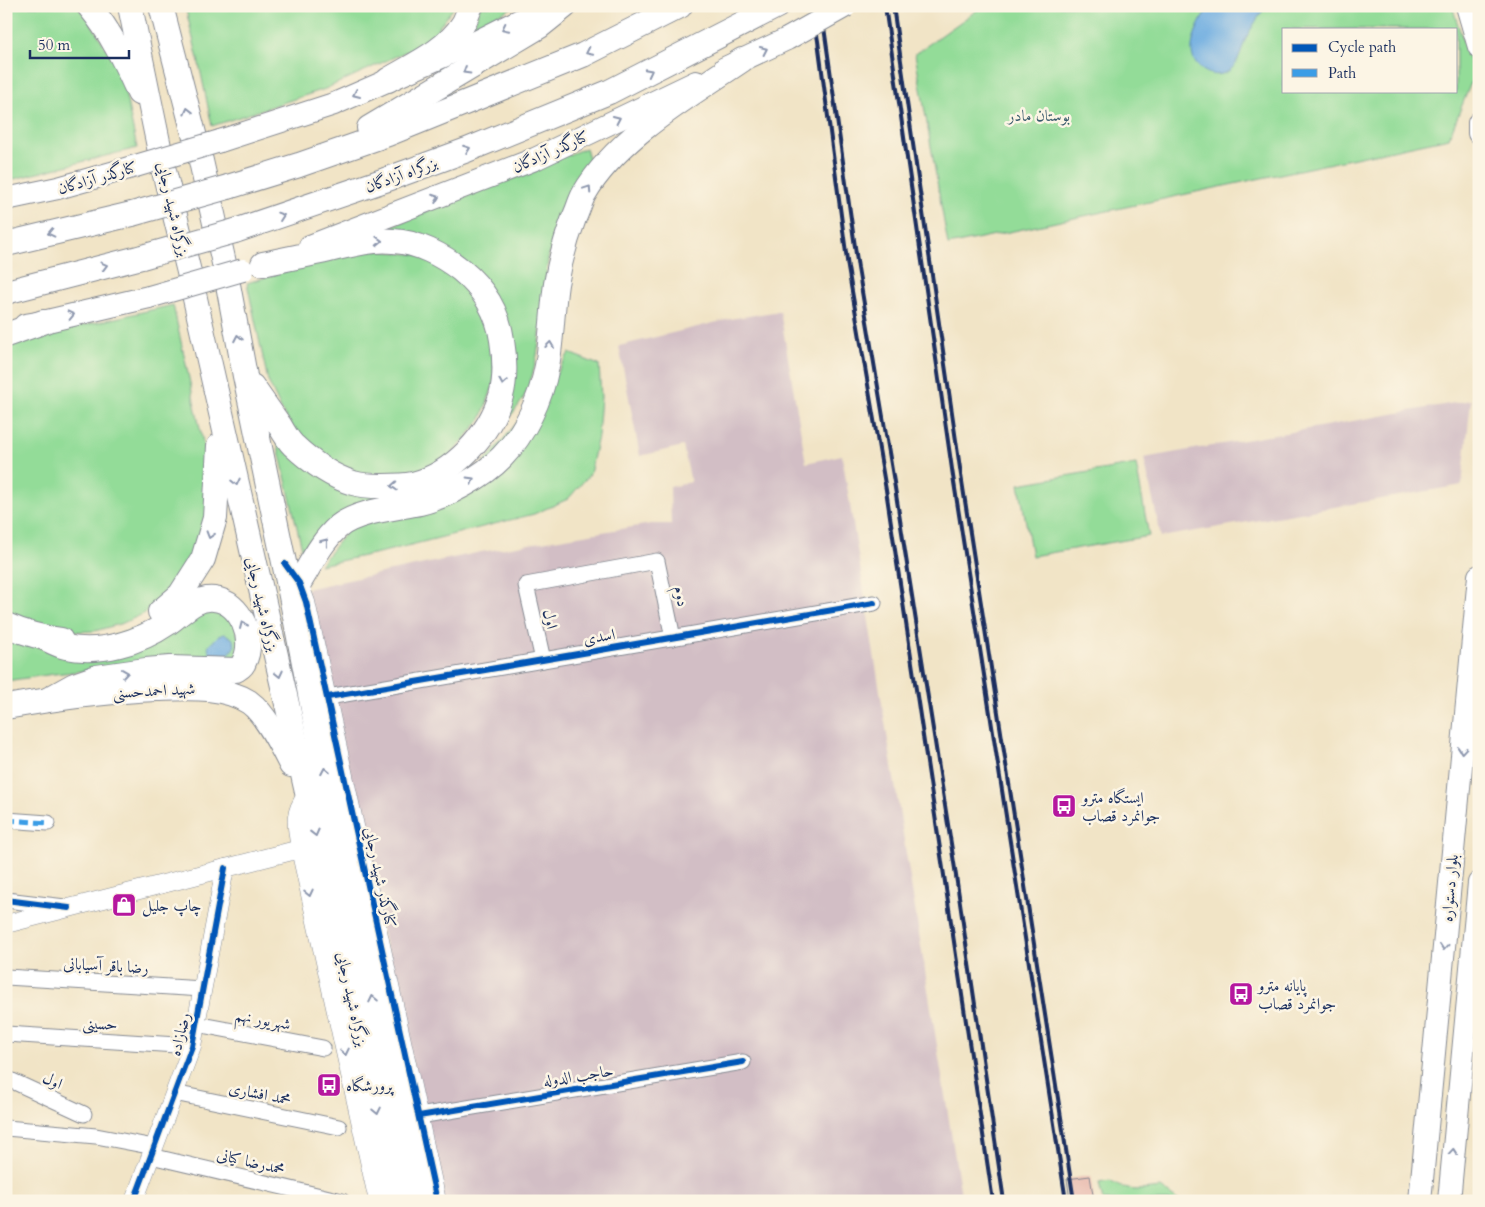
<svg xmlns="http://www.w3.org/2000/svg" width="1485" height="1207" viewBox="0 0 1485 1207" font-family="Cardo,Amiri,serif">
	<rect width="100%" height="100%" fill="#fcf5e5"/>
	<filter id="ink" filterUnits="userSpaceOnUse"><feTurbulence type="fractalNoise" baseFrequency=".02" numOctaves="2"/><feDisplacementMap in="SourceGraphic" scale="10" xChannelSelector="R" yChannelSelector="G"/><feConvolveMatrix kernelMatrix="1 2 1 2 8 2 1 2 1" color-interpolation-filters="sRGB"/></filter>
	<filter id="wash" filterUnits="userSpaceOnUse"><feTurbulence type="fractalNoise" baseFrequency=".0096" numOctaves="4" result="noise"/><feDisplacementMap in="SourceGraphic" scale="20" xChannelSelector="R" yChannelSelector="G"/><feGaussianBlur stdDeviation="1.12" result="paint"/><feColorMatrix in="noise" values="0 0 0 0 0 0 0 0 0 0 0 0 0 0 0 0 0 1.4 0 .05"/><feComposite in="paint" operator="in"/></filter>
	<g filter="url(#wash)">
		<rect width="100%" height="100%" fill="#f1e4c6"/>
		<g fill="#d2bec5">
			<polygon points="780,311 806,463 842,455 962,1201 443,1201 306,589 481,552 651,524 671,524 670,487 691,482 683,446 640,456 619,346 730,319"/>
			<polygon points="1471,400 1462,485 1161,537 1144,458"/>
		</g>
		<g fill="#93dc98" stroke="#57867b" fill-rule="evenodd">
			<polygon points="6,6 77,6 88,18 121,73 137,148 6,181"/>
			<polygon points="185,6 455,6 432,36 416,47 325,89 212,126 198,59"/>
			<polygon points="480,6 515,6 473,28"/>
			<path d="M983 6H1452L1474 75 1449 138 948 245 915 54ZM1284 29H1456V91H1284Z"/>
			<path d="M586 148 590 162C575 186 559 211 552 240 540 289 546 346 526 393 520 406 508 419 499 429L489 290 372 234 524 172Z"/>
			<polygon points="359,249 420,255 463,283 484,314 493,345 494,384 481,419 451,455 424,470 406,475 362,474 341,466 320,454 303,441 283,413 268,381 247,283"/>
			<polygon points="173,305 211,479 211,499 194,560 157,604 143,614 123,623 95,631 69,632 41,629 6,615 6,343"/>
			<polygon points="569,353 599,365 601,397 598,436 590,474 568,499 534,514 383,552 320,565 349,528 454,498 551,382"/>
			<polygon points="277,442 401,496 362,506 306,566"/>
			<polygon points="1136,464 1149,536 1032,556 1019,484"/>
			<polygon points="217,609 234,621 241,647 232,662 112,668 54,674 6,681 6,634 54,653 196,611"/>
			<path d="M1110 1181C1128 1193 1141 1190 1161 1188L1179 1201H1103L1099 1183Z"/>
		</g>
		<g fill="#6eade1" stroke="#446ea0">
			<path d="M1209 6H1266C1259 16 1253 25 1247 36 1242 46 1239 63 1230 70 1224 75 1214 76 1208 73 1178 59 1197 27 1209 6Z"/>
			<path d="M225 634 232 638 235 645C231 653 226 657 218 660L211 656 208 647 218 636Z"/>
		</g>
		<g id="blocks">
			<polygon fill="#e6b2a7" points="1090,1176 1094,1201 1070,1201 1067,1179"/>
		</g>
	</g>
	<g filter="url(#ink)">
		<use href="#blocks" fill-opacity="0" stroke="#868a92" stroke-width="1"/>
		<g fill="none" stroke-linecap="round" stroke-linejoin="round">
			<defs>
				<g id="minor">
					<polyline points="543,660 526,585 657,561 673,638"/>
					<polyline points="328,697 874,603"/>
					<polyline points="6,820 48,823"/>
					<polyline points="6,900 65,907"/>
					<polyline points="6,977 203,989"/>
					<polyline points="196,1024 323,1048"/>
					<polyline points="6,1034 192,1046"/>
					<polyline points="6,1078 84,1114"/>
					<polyline points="174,1093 339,1127"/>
					<polyline points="419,1116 743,1062"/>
					<polyline points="6,1128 96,1136 154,1147"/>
					<polyline points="151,1156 342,1201"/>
				</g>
				<g id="tertiary">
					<polyline points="293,573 299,583 306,602 437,1201"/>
					<path d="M306 796C292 816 297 826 300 849L378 1201"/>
					<polyline points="6,924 300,849"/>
					<polyline points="134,1201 192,1046 225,868"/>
				</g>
				<g id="primary">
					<polyline points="1467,6 1479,47"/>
					<polyline points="725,68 787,39"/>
					<polyline points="1479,123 1479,133"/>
					<polyline points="220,141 334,104 476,42 548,6"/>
					<polyline points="6,199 58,188 122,170"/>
					<polyline points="310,246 535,159 696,82"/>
					<polyline points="25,325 43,322 149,297"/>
					<polyline points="1420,1201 1479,576"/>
					<polyline points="1449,1201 1479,883"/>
				</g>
				<g id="trunk">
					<path d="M89 6C111 32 125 62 139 93"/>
					<polyline points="130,6 164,171 189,272 321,854 397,1201"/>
					<polyline points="161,6 201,161 224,263 245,376 290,591 341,853 417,1201"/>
					<path d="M388 80C413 65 446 51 463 24 466 19 468 12 471 6"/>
					<polyline points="369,128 540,26 565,6"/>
					<polyline points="228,187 299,165 388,134 583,55 680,6"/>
					<polyline points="235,231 385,180 467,150 609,92 777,6"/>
					<polyline points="6,244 132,214"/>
					<polyline points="6,292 142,257"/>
					<polyline points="6,335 43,322"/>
					<path d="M252 386C261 399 271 413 280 426 284 433 288 440 293 445 310 461 330 476 353 483 362 486 374 486 383 486 393 486 404 486 413 484 454 474 489 435 501 396 506 378 505 359 502 340 498 312 483 288 461 270 442 255 417 242 393 241 371 239 350 245 329 250 307 255 285 259 263 264"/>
					<path d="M299 583C311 564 321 542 338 527 357 511 396 508 420 503 446 497 484 476 502 457 525 433 541 399 547 366 552 339 552 311 556 284 560 261 566 239 574 218 578 210 580 201 584 194 617 137 689 96 742 60"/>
					<polyline points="160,612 180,595 203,559 215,518 219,446"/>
					<path d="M6 625C24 633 41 638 61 640"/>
					<path d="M44 638C51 641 59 646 66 647 100 654 139 643 168 623 182 614 194 597 214 599 241 602 256 639 244 662 243 666 239 668 236 670L170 668 146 670 97 677 74 685 47 700"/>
					<path d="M6 707C57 698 106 691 157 689 188 688 222 685 249 702 266 714 282 747 291 765"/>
				</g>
			</defs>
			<use href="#minor" stroke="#868a92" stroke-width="17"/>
			<use href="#tertiary" stroke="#868a92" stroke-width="19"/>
			<use href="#primary" stroke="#868a92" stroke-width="24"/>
			<use href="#trunk" stroke="#868a92" stroke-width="26"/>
			<use href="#minor" stroke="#fff" stroke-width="15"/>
			<use href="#tertiary" stroke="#fff" stroke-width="18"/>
			<use href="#primary" stroke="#fff" stroke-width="22"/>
			<use href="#trunk" stroke="#fff" stroke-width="24"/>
			<g stroke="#1b2f5e" stroke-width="4">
				<polyline points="812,6 818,41 848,268 886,490 993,1201"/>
				<polyline points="821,6 858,268 895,488 955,869 1004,1201"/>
				<polyline points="885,6 953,476 1066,1201"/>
				<polyline points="893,6 961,475 1074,1201"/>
			</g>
			<defs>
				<g id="primary-bridge">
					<polyline points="787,39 846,6"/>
					<polyline points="122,170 220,141"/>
					<polyline points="149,297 243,270"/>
				</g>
				<g id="trunk-bridge">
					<polyline points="132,214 228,187"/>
					<polyline points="142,257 235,231"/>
				</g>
			</defs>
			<use href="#primary-bridge" stroke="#868a92" stroke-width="24" stroke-linecap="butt"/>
			<use href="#trunk-bridge" stroke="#868a92" stroke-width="26" stroke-linecap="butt"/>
			<use href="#primary-bridge" stroke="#fff" stroke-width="22"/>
			<use href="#trunk-bridge" stroke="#fff" stroke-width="24"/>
			<polyline stroke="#3b9de6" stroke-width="5" stroke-dasharray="10 5" stroke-linecap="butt" points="6,820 48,823"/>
			<defs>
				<g id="cycleway">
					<polyline points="285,564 299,583 306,602 437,1201"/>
					<polyline points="328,697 874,603"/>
					<polyline points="6,900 69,908"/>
					<polyline points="419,1116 743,1062"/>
					<polyline points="134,1201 192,1046 225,868"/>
				</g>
			</defs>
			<use href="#cycleway" stroke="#fcf5e5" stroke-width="9"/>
			<use href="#cycleway" stroke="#0057b8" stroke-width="6"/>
		</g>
		<defs><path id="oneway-chevron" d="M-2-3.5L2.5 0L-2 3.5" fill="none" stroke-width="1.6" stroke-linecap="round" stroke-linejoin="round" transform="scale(1.25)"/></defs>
		<g stroke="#8d97ae">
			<use href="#oneway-chevron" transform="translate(505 28) rotate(154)"/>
			<use href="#oneway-chevron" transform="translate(764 50) rotate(-25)"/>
			<use href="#oneway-chevron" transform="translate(589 52) rotate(154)"/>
			<use href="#oneway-chevron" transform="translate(466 71) rotate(149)"/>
			<use href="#oneway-chevron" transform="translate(649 72) rotate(-27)"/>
			<use href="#oneway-chevron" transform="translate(356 94) rotate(156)"/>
			<use href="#oneway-chevron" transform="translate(188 111) rotate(-104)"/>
			<use href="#oneway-chevron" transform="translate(617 119) rotate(-25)"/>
			<use href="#oneway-chevron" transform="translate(467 149) rotate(-21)"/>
			<use href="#oneway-chevron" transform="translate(588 189) rotate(-56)"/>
			<use href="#oneway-chevron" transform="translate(436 198) rotate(-21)"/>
			<use href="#oneway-chevron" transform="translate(281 216) rotate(-19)"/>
			<use href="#oneway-chevron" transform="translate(51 233) rotate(167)"/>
			<use href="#oneway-chevron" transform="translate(379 241) rotate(-2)"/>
			<use href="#oneway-chevron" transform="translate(104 266) rotate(-15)"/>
			<use href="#oneway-chevron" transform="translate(71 315) rotate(-13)"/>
			<use href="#oneway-chevron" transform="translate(238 338) rotate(-101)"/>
			<use href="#oneway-chevron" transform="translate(550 345) rotate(-83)"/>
			<use href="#oneway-chevron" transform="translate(503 382) rotate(99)"/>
			<use href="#oneway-chevron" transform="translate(471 480) rotate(-31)"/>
			<use href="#oneway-chevron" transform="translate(236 482) rotate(77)"/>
			<use href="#oneway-chevron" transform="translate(394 486) rotate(177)"/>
			<use href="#oneway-chevron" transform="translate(210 535) rotate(107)"/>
			<use href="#oneway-chevron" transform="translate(325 542) rotate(-52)"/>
			<use href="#oneway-chevron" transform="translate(243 625) rotate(-114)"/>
			<use href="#oneway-chevron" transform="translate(125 673) rotate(-8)"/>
			<use href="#oneway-chevron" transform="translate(279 674) rotate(77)"/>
			<use href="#oneway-chevron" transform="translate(1462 750) rotate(95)"/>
			<use href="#oneway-chevron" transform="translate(325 771) rotate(-101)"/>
			<use href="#oneway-chevron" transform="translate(315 833) rotate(76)"/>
			<use href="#oneway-chevron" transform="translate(309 893) rotate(77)"/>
			<use href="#oneway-chevron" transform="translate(1444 947) rotate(95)"/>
			<use href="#oneway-chevron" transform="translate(373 999) rotate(-102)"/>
			<use href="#oneway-chevron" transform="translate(345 1052) rotate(78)"/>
			<use href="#oneway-chevron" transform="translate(377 1111) rotate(78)"/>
			<use href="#oneway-chevron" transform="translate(1453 1152) rotate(-85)"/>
		</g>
	</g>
	<defs>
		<symbol id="bus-square" viewBox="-11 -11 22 22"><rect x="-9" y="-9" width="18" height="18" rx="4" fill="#b5179e" stroke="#fcf5e5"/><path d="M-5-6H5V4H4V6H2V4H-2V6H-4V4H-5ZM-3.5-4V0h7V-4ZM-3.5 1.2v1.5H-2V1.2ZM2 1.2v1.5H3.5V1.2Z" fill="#fff"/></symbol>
		<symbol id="shop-square" viewBox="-11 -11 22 22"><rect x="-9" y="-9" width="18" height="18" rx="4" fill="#b5179e" stroke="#fcf5e5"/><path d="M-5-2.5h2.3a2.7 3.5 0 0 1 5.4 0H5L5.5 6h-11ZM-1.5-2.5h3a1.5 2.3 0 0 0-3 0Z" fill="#fff"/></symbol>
	</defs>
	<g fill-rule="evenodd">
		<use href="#bus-square" x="1050" y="792" width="28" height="28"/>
		<use href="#shop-square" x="110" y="891" width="28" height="28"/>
		<use href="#bus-square" x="1227" y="980" width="28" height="28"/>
		<use href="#bus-square" x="315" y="1071" width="28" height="28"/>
	</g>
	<g text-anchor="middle" stroke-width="5" stroke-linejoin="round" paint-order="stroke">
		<g font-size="16" fill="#395a6c" stroke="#fcf5e5">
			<text x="1039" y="121">بوستان مادر</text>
		</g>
		<g font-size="16" fill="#1b2f5e" stroke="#fcf5e5">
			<text transform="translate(550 151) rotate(-24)" y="6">کنارگذر آزادگان</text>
			<text transform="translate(401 174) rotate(-20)" y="6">بزرگراه آزادگان</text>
			<text transform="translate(97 177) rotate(-16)" y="6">کنارگذر آزادگان</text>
			<text transform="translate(174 209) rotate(77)" y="6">بزرگراه شهید رجایی</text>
			<text transform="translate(682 596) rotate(78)" y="6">دوم</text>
			<text transform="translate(263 604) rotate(77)" y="6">بزرگراه شهید رجایی</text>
			<text transform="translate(551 619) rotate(77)" y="6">اول</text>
			<text transform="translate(599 636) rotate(-10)" y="6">اسدی</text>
			<text transform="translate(154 690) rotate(-3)" y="6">شهید احمدحسنی</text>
			<text transform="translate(381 877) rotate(78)" y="6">کنارگذر شهید رجایی</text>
			<text transform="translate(1449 888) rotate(-85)" y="6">بلوار دستواره</text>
			<text transform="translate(106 965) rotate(3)" y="6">رضا باقر آسیابانی</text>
			<text transform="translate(353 999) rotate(78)" y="6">بزرگراه شهید رجایی</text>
			<text transform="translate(263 1019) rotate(10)" y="6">شهریور نهم</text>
			<text transform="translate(100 1023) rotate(3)" y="6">حسینی</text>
			<text transform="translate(179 1034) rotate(-76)" y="6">رضازاده</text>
			<text transform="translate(578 1075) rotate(-9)" y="6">حاجب الدوله</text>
			<text transform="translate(53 1080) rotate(25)" y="6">اول</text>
			<text transform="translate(260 1093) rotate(11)" y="6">محمد افشاری</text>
			<text transform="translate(251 1161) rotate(13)" y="6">محمدرضا کیانی</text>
		</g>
		<g font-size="16" fill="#1b2f5e" stroke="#fcf5e5" text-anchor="start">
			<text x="1082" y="803">ایستگاه مترو<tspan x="1082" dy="18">جوانمرد قصاب</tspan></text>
			<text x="142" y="911">چاپ جلیل</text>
			<text x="1258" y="991">پایانه مترو<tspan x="1258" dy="18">جوانمرد قصاب</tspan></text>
			<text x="346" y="1091">پرورشگاه</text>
		</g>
	</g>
	<rect width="1485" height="1207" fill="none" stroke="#fcf5e5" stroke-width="25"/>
	<rect x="1282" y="28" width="175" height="65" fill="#fcf5e5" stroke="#a2a6af"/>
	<rect x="1292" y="44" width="25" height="8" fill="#0057b8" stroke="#a2a6af"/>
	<text x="1328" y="52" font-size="15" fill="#1b2f5e">Cycle path</text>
	<rect x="1292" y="69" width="25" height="8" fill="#3b9de6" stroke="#a2a6af"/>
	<text x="1328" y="78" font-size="15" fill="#1b2f5e">Path</text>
	<path d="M30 50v8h99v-8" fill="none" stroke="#1b2f5e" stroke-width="2.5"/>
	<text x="38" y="50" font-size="15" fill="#1b2f5e" stroke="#fcf5e5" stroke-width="4" paint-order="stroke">50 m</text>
</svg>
